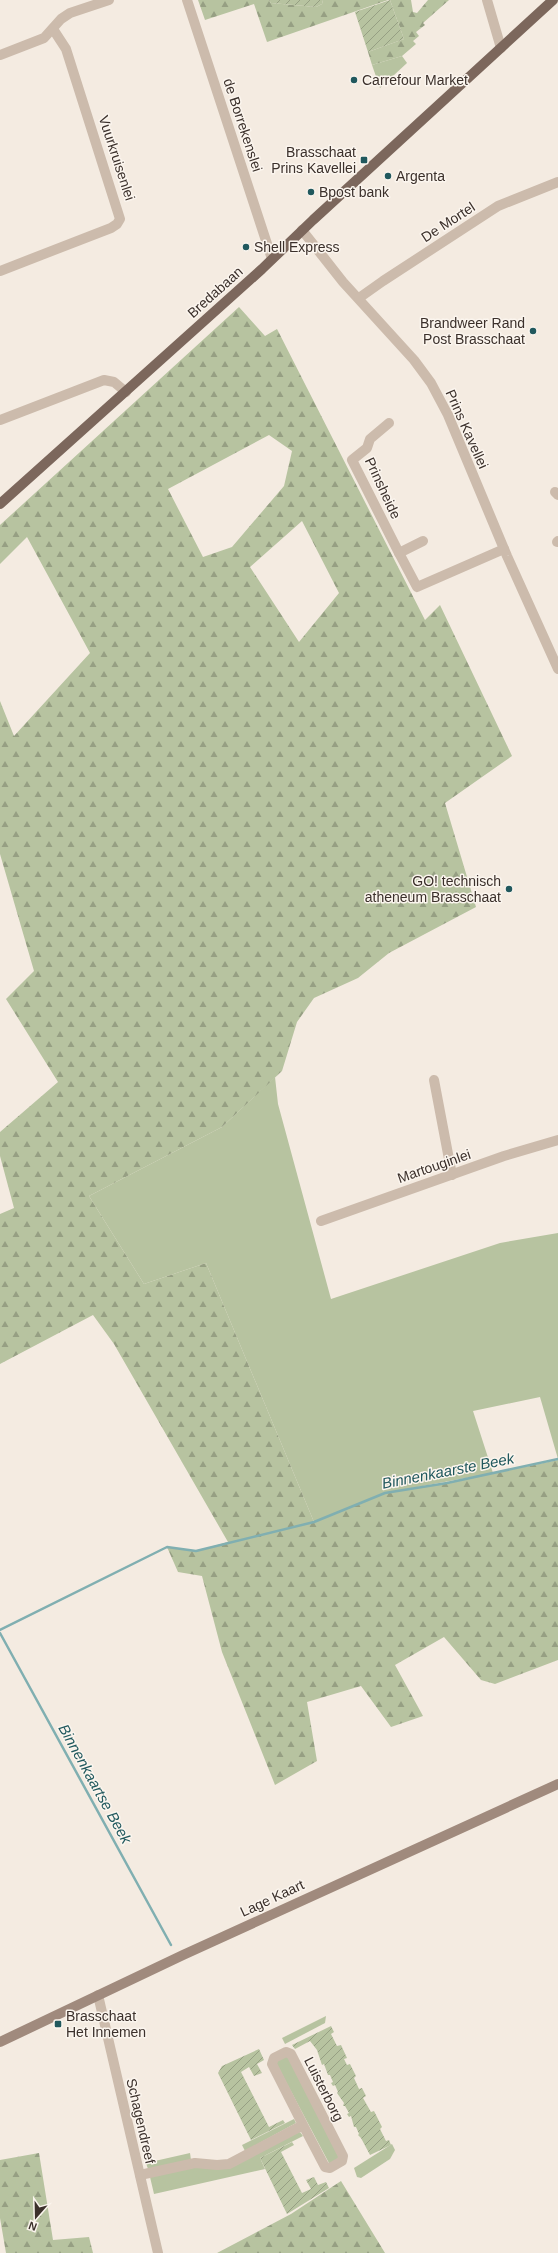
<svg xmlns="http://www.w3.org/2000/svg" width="558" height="2253" viewBox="0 0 558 2253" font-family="Arial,sans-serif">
	<defs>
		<pattern id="forest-firs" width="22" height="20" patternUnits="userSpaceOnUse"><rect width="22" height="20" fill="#b7c3a0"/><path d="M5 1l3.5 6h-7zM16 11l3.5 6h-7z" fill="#969f83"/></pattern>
		<pattern id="garden-furrows" width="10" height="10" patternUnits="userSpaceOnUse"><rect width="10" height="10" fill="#b7c3a0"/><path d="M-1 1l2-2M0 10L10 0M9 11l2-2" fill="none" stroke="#969f83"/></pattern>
	</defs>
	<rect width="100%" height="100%" fill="#f4ebe1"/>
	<g fill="#b7c3a0">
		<polygon points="402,56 407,63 380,88 372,65"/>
		<polygon points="275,1077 278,1104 331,1299 500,1243 558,1233 558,1459 540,1397 473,1411 493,1473 385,1493 314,1522 206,1263 144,1284 89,1196 222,1127"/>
		<polygon points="326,2016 325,2023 285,2044 282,2038"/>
		<polygon points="287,2055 340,2158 330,2165 275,2061"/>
		<polygon points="294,2119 296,2123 245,2151 242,2145"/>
		<polygon points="300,2132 303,2136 260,2158 265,2169 154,2194 150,2177 193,2166 212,2168"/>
		<polygon points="392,2144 395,2150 390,2159 361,2178 357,2177 354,2168"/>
		<polygon points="190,2153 191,2160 148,2169 146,2163"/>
	</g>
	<g fill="url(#forest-firs)" fill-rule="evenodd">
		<polygon points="198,0 269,0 271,3 316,7 322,4 323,0 388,0 267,42 254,4 205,20"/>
		<polygon points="390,0 411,0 413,12 417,13 428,0 449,0 423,23 425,25 416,32 419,36 413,41 416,44 402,56 372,65 368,52 404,39"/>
		<path d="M239 307 265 336 277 329 425 620 440 605 512 756 445 803 476 907 389 953 358 978 314 998 297 1022 282 1071 222 1127 89 1196 144 1284 206 1263 314 1522 385 1493 447 1483 558 1460V1660L495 1684 481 1680 444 1637 395 1665 423 1716 391 1727 361 1686 307 1702 317 1761 275 1785 222 1652 202 1576 178 1572 167 1547 196 1551 228 1542 114 1344 93 1315 0 1364V1214L14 1208 0 1156V1132L58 1082 6 999 34 971 0 854V701L14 736 90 653 27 537 0 564V525ZM269 435 292 451 284 486 232 547 203 557 168 489ZM302 521 339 593 299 642 250 567Z"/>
		<polygon points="39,2153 53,2240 89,2237 93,2253 6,2253 0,2218 0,2160"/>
		<polygon points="341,2181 385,2253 217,2253 291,2214"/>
	</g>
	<g fill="url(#garden-furrows)">
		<polygon points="269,0 323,0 322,4 316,7 271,3"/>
		<polygon points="390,0 404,39 368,52 355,12"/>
		<polygon points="331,2026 334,2032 331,2034 337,2046 341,2045 347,2058 344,2059 347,2065 350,2064 356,2076 354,2078 359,2089 362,2088 366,2096 363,2098 371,2112 374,2111 382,2127 380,2129 386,2141 389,2140 391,2145 370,2155 361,2138 358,2135 359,2134 356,2127 354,2127 351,2116 349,2117 347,2114 349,2113 345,2106 343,2106 344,2103 337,2093 338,2092 335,2085 333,2086 331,2083 333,2082 330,2075 328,2075 324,2064 322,2065 317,2050 310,2041 295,2049 292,2045"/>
		<polygon points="259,2049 264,2060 257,2064 262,2073 254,2076 249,2067 241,2072 269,2127 283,2120 285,2123 251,2140 218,2073 222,2066"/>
		<polygon points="292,2142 294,2145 281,2152 302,2193 311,2189 306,2180 314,2177 318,2185 326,2182 329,2188 287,2214 260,2158"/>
	</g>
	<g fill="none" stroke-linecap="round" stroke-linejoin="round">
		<g stroke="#80afb1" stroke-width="2.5">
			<polyline points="0,1630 167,1547 196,1551 314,1522 385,1493 447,1483 558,1459"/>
			<polyline points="0,1633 171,1945"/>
		</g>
		<g stroke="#ccbbac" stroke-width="10">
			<polyline points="187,0 272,259"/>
			<polyline points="487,0 501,48"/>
			<polyline points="0,55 44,38 61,19 70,13 109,0"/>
			<polyline points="302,230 343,282 414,360 431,383 448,415 507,556 558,669"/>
			<polyline points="0,271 111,228 117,224 120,219 66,49 53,29"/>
			<polyline points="359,298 383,281 498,206 558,182"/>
			<polyline points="0,420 104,380 114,382 126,392"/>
			<polyline points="389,423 370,439 367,448 352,460 399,553"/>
			<polyline points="555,492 558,495"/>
			<polyline points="423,541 399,553 417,587 504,549"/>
			<polyline points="557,542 558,541"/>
			<polyline points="434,1080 452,1175"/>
			<polyline points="321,1221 504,1156 558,1140"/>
			<polyline points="98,1995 158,2253"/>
			<polyline points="140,2175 195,2163 217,2165 229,2164 303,2125 272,2064 274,2058 286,2052 291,2054 343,2156 342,2161 330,2168 325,2167 303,2125"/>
		</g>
		<polyline stroke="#a08a7d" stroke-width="10" points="0,2042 183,1955 558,1784"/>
		<polyline stroke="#7c675c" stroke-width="10" points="0,504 262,269 313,220 553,0"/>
	</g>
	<g fill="#20585d" stroke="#fbf5ee" stroke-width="1.5">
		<circle cx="354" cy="80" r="4"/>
		<rect x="360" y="156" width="8" height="8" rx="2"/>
		<circle cx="388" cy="176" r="4"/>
		<circle cx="311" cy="192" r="4"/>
		<circle cx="246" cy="247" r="4"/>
		<circle cx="533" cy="331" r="4"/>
		<circle cx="509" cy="889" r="4"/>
		<rect x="54" y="2020" width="8" height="8" rx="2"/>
	</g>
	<g text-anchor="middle" stroke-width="3" stroke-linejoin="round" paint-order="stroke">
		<g font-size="14" fill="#3b302b" stroke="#fbf5ee" text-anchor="start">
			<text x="362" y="85">Carrefour Market</text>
			<text x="356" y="157" text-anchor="end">Brasschaat<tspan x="356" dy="16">Prins Kavellei</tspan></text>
			<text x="396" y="181">Argenta</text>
			<text x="319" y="197">Bpost bank</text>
			<text x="254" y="252">Shell Express</text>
			<text x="525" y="328" text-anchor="end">Brandweer Rand<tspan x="525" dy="16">Post Brasschaat</tspan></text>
			<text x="501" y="886" text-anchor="end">GO! technisch<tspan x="501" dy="16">atheneum Brasschaat</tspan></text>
			<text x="66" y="2021">Brasschaat<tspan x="66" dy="16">Het Innemen</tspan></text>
		</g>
		<g font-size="14" fill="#3b302b" stroke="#fbf5ee">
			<text transform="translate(243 125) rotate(72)" y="5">de Borrekenslei</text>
			<text transform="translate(117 158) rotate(72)" y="5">Vuurkruisenlei</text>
			<text transform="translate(448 222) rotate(-33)" y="5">De Mortel</text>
			<text transform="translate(215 292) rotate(-42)" y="5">Bredabaan</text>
			<text transform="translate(467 429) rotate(66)" y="5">Prins Kavellei</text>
			<text transform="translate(383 488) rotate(65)" y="5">Prinsheide</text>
			<text transform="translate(434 1166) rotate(-19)" y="5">Martouginlei</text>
			<text transform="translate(272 1898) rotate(-25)" y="5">Lage Kaart</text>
			<text transform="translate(324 2089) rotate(63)" y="5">Luisterborg</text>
			<text transform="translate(141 2121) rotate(77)" y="5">Schagendreef</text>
		</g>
		<g font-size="15" font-style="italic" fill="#20585d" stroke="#fbf5ee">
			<text transform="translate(448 1471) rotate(-11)" y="5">Binnenkaarste Beek</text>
			<text transform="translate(95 1784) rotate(61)" y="5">Binnenkaartse Beek</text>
		</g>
	</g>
	<g transform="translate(36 2217) rotate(200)" stroke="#fbf5ee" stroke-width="3" paint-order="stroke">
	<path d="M0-3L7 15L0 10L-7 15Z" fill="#3b302b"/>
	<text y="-6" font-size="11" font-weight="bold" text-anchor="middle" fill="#3b302b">N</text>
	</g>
</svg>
